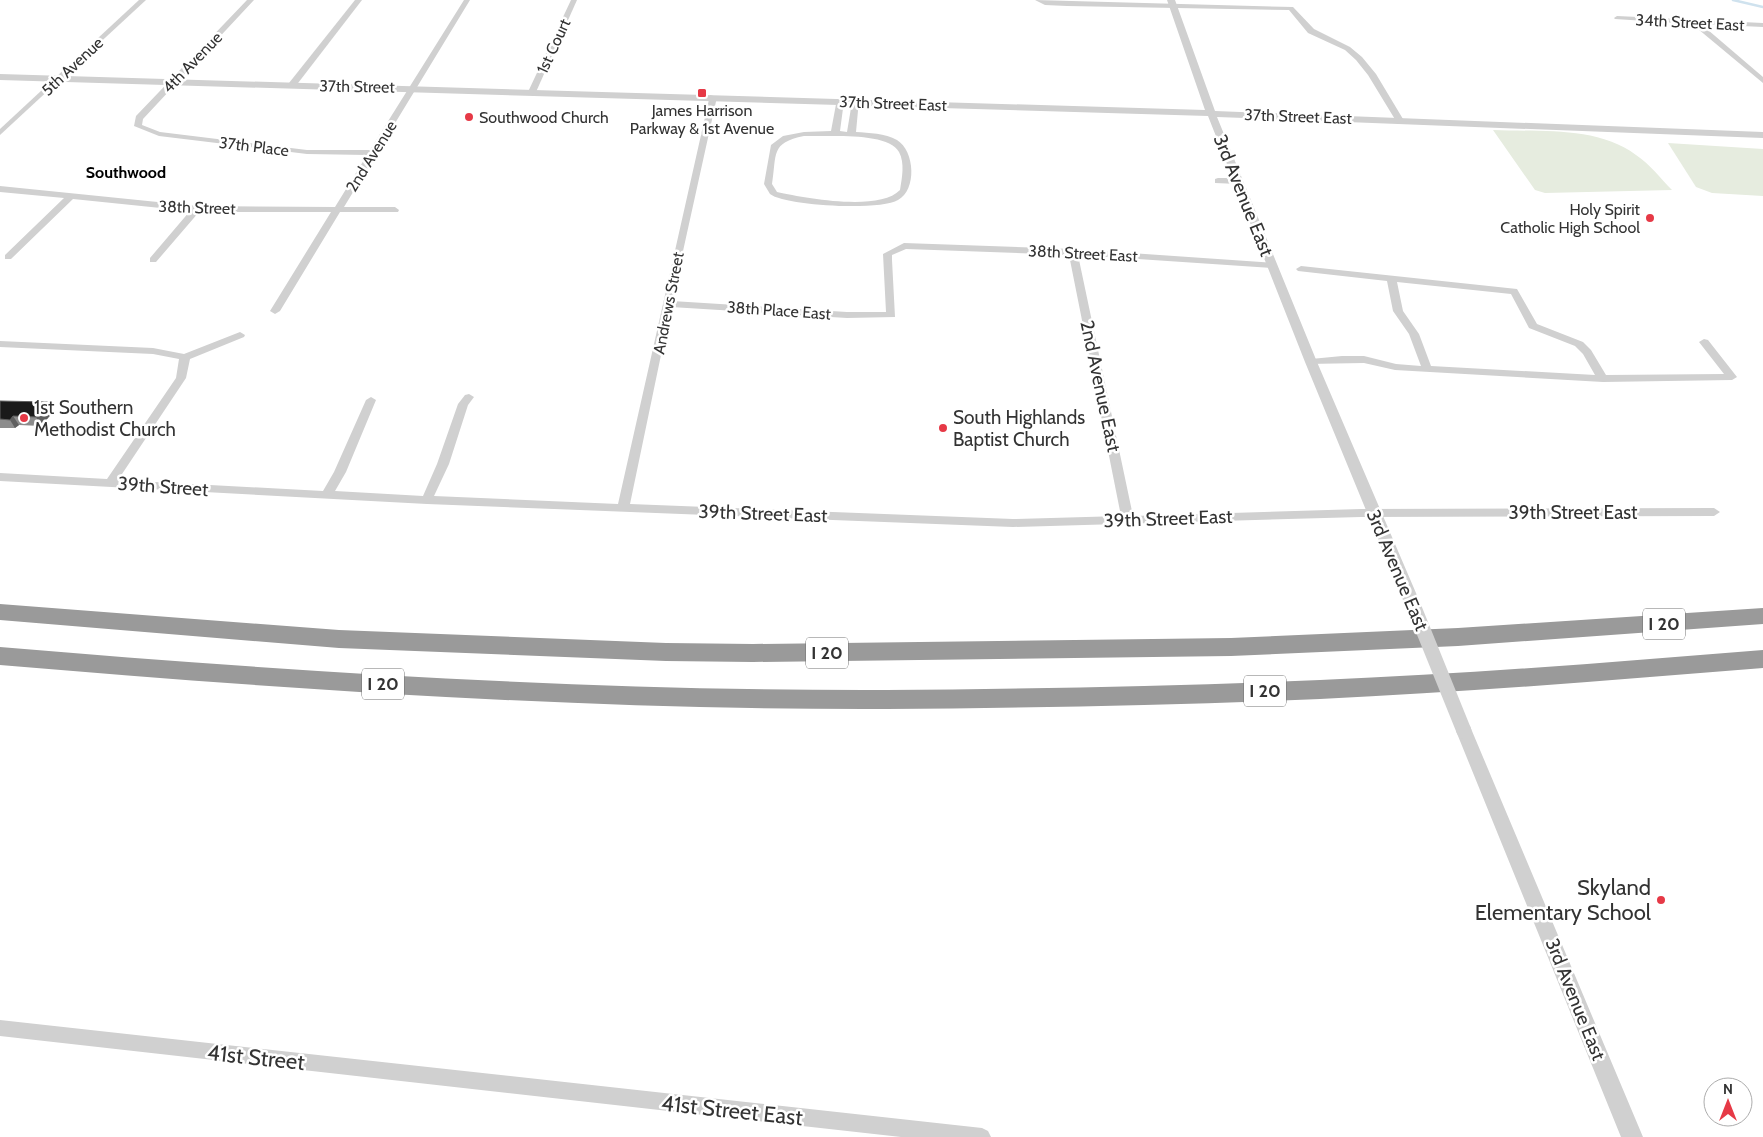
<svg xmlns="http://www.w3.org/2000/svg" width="1763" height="1137" viewBox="0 0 1763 1137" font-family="Cabin,sans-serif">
	<rect width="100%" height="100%" fill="#fff"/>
	<g fill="#e6ecdf">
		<path d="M1493 130C1540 132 1597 126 1636 155 1650 164 1661 179 1672 190L1545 193 1535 190Z"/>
		<polygon points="1668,143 1763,149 1763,196 1712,193 1696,187"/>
	</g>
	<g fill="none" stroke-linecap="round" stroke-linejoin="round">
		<polyline stroke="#cfe2ee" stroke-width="2.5" points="1733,0 1763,7"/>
		<g fill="#d0d0d0" fill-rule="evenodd">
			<polygon points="139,0 146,0 0,135 0,129"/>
			<polygon points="247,0 254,0 143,119 142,125 160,132 307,150 370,150 464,0 470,0 344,207 395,207 399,210 398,212 340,212 280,311 275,314 270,311 331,212 199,212 156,262 150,262 150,258 190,211 73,199 11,259 5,259 5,255 64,198 0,192 0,186 197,206 335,207 367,155 307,154 159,136 134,126 136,116"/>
			<polygon points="355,0 362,0 295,87 289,87 289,83"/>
			<polygon points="571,0 577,0 536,92 529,94 528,92"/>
			<polygon points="1035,0 1293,7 1314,29 1350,47 1362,57 1376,74 1403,119 1396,121 1368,75 1356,60 1345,50 1308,33 1289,10 1067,6 1045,5"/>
			<polygon points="1617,16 1763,23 1763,27 1701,24 1763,77 1763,83 1692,24 1615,19 1614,18"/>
			<path d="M710 95 717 97 672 301 847 312H886L883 254 904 243 1073 249 1275 263V267L1272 268 1078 255 1133 516 1361 509 1714 508 1720 512 1714 516 1361 517 1013 527 427 504 0 481V473L107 479 176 378 179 359 153 354 0 347V341L153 348 184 354 240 332 245 335 244 337 190 359 186 378 118 480 323 491 334 472 366 400 371 397 376 400 346 472 335 491 423 496 437 464 458 404 465 395 469 394 474 397 468 405 449 464 434 496 618 504ZM906 249 1069 255 1121 516 1013 519 630 504 671 307 847 318 895 317 892 260V255Z"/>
			<path d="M837 99 844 101 840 131 847 132 852 102 859 100 856 132C869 133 885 133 897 140 915 151 917 190 898 200 880 211 785 206 770 194L764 184 771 145 783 136 804 132 831 131ZM804 136C824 137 888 131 899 152 905 163 902 178 900 190 879 212 805 198 777 192L772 184C777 154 770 143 804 136Z"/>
			<polygon points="1218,178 1238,178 1242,181 1238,184 1215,183 1215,179"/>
			<path d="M1301 266 1517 289 1537 324 1583 342 1591 350 1606 375 1724 374 1699 342 1704 339 1708 340 1737 377 1732 380 1603 382 1395 370 1364 363 1307 364 1306 362 1311 359 1342 356H1364L1396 364 1421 366 1409 334 1393 311 1387 281 1298 271 1296 269ZM1397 282 1511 294 1529 328 1575 346 1583 354 1595 375 1431 366 1419 334 1403 311Z"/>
			<polygon points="0,1020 982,1128 988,1131 991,1137 901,1137 0,1036"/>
		</g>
		<g fill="#d0d0d0" fill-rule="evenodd">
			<polygon points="1167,0 1175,0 1215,111 1763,132 1763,138 1217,117 1317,362 1419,600 1416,604 1406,604 1403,600 1305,362 1208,116 0,80 0,74 1205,110"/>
			<polygon points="1464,724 1470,726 1472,731 1643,1137 1621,1137 1456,731 1458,726"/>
		</g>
		<g fill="#9a9a9a" fill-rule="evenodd">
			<polygon points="0,604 339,630 666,643 753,644 1231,638 1458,628 1763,608 1763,624 1458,646 1231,656 753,662 666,661 339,648 0,620"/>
			<path d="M0 647C295 672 590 691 886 690 1031 689 1176 686 1320 680 1468 674 1616 662 1763 650V668C1616 680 1468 692 1320 699 1176 705 1031 708 886 709 590 710 295 690 0 665Z"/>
		</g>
		<polyline stroke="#d0d0d0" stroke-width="15" points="1411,600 1464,731"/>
	</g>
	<polygon fill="#8c8c8c" points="0,401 54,411 41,426 19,425 15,428 0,428"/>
	<g fill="#5f5f5f">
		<polygon points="49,402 54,411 41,426 36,417"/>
		<polygon points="13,416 19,425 15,428 10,420"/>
	</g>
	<polygon fill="#1a1a1a" stroke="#5f5f5f" points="0,401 49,402 36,417 13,416 10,420 0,419"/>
	<g fill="#e63946" stroke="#fff" stroke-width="2">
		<rect x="697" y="88" width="10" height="10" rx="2.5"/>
		<circle cx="469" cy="117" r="5"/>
		<circle cx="1650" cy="218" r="5"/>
		<circle cx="24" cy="418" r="5"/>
		<circle cx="943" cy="428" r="5"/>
		<circle cx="1661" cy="900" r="5"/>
	</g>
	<g text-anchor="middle" stroke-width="5" stroke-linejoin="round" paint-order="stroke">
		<g font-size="16" fill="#333" stroke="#fff">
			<text transform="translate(1690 22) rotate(3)" y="6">34th Street East</text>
			<text transform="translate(553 46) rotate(-65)" y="6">1st Court</text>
			<text transform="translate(192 62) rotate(-46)" y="6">4th Avenue</text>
			<text transform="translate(72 66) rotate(-43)" y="6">5th Avenue</text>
			<text transform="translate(357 86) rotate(1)" y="6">37th Street</text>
			<text transform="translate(893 103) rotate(2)" y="6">37th Street East</text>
			<text transform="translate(1298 116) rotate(2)" y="6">37th Street East</text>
			<text transform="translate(254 146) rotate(7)" y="6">37th Place</text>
			<text transform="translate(371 156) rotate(-58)" y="6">2nd Avenue</text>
			<text transform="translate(197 207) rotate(2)" y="6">38th Street</text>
			<text transform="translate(1083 253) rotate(3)" y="6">38th Street East</text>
			<text transform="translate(668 303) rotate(-79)" y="6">Andrews Street</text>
			<text transform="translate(779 310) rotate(4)" y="6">38th Place East</text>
		</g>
		<g font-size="16" fill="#333" stroke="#fff">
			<text x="702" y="116">James Harrison<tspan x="702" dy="18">Parkway &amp; 1st Avenue</tspan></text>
			<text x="479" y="123" text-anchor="start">Southwood Church</text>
			<text x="1640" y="215" text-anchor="end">Holy Spirit<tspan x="1640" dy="18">Catholic High School</tspan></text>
		</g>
		<g font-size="16" font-weight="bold" fill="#000" stroke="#fff">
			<text x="126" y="178">Southwood</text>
		</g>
		<g fill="#fff" stroke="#707070" stroke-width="1">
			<rect x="1643" y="608.5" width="42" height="31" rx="4"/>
			<rect x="806" y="637.5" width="42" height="31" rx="4"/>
			<rect x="362" y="668.5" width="42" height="31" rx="4"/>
			<rect x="1244" y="675.5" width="42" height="31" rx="4"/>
		</g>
		<g font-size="18" font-weight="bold" fill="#333">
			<text x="1664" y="630">I 20</text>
			<text x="827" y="659">I 20</text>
			<text x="383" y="690">I 20</text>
			<text x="1265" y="697">I 20</text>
		</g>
		<g font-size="19" fill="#333" stroke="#fff">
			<text transform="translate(1244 195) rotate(68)" y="7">3rd Avenue East</text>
			<text transform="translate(1101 386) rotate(78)" y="7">2nd Avenue East</text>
			<text transform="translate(163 486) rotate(4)" y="7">39th Street</text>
			<text x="1573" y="519">39th Street East</text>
			<text transform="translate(763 513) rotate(2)" y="7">39th Street East</text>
			<text transform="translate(1168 518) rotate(-2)" y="7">39th Street East</text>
			<text transform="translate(1398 570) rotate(67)" y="7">3rd Avenue East</text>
			<text transform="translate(1576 999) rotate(68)" y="7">3rd Avenue East</text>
		</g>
		<g font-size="19" fill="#333" stroke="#fff" text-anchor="start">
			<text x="34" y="414">1st Southern<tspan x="34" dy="22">Methodist Church</tspan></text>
			<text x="953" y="424">South Highlands<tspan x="953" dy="22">Baptist Church</tspan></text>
		</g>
		<g font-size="22" fill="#333" stroke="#fff" text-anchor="end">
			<text x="1651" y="895">Skyland<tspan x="1651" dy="25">Elementary School</tspan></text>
		</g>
		<g font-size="22" fill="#333" stroke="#fff">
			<text transform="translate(256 1057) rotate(6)" y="8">41st Street</text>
			<text transform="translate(732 1110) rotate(6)" y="8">41st Street East</text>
		</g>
	</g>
	<g transform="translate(1728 1102)"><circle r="24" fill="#ffffff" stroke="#adadad"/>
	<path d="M0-4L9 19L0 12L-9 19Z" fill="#e63946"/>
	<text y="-8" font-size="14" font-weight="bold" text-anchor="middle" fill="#333333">N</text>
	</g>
</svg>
